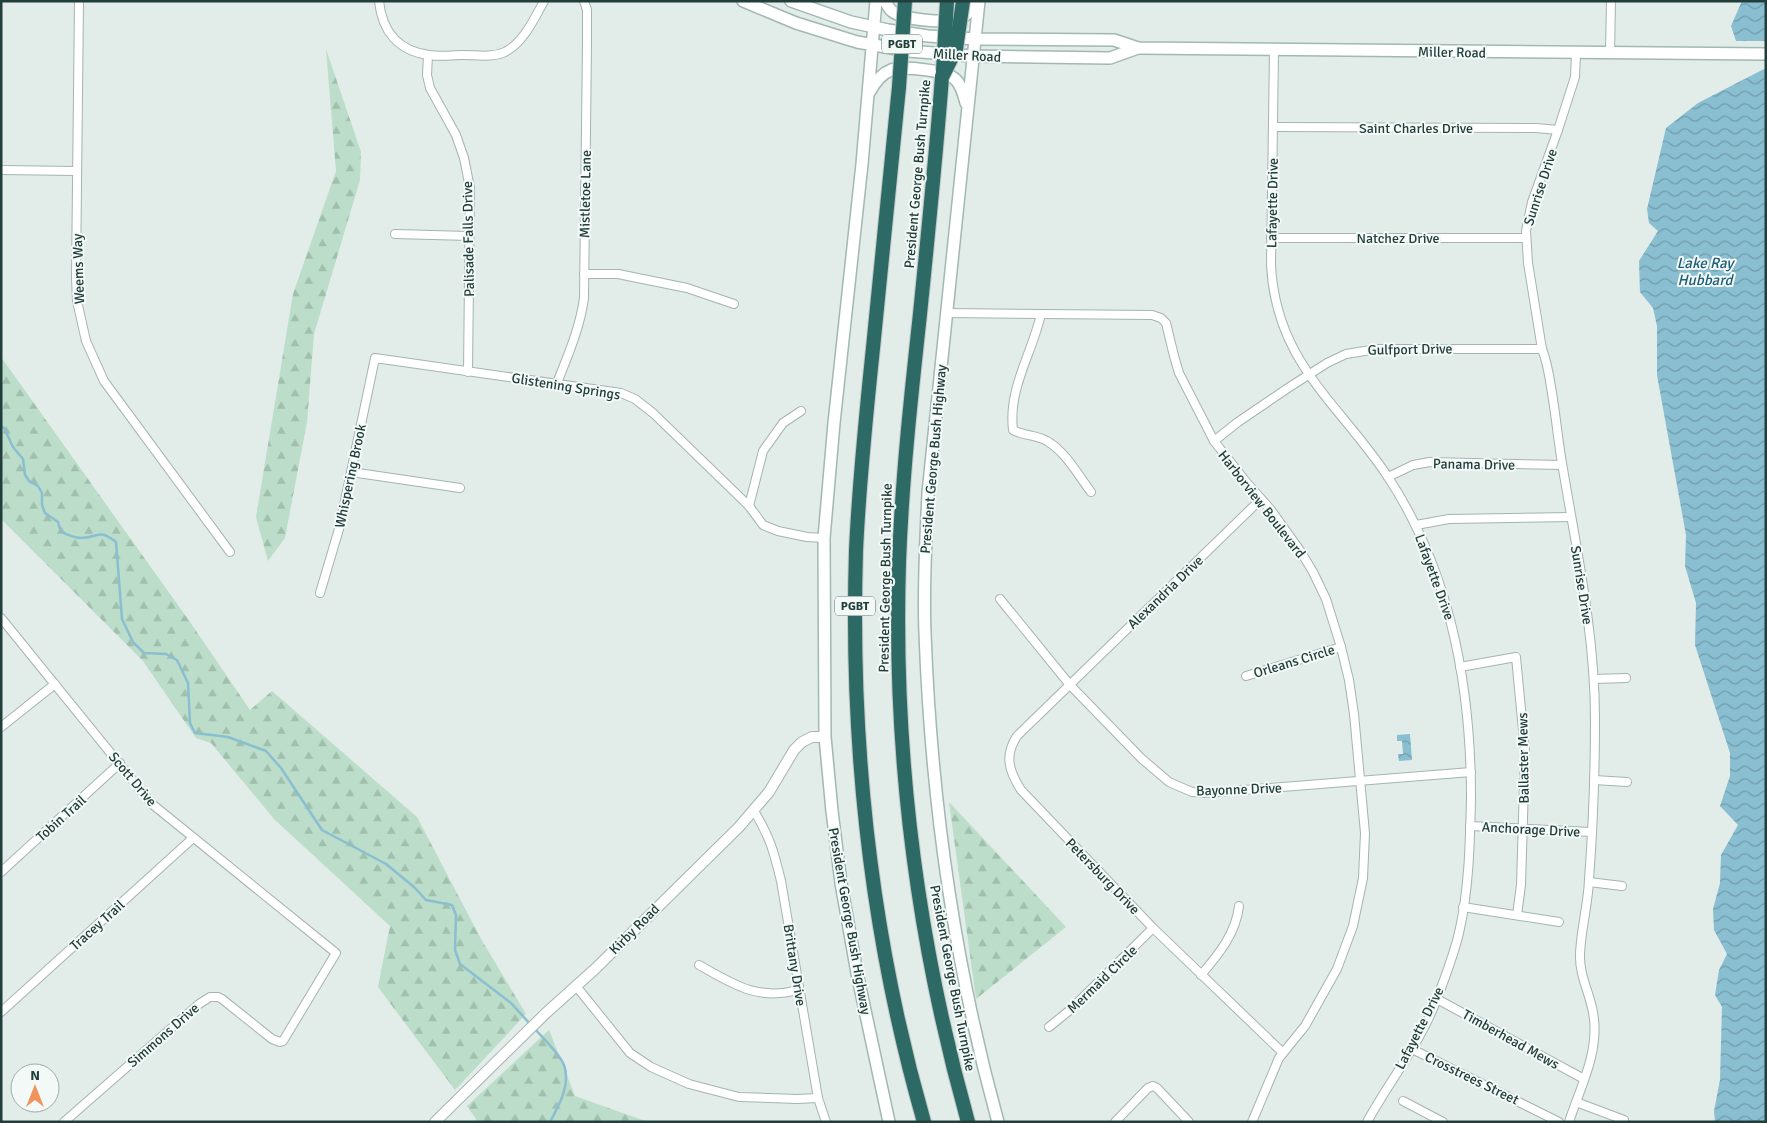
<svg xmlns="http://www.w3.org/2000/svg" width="1767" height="1123" viewBox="0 0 1767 1123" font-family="Signika,sans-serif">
	<defs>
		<pattern id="forest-firs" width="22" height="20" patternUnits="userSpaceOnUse" patternTransform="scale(1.25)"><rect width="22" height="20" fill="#bbddc9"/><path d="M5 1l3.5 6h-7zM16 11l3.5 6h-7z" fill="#a0bfad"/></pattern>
		<pattern id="water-waves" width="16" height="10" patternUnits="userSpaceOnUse" patternTransform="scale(1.25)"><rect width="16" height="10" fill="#8abed1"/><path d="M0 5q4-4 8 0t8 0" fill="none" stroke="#709cab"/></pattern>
	</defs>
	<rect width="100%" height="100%" fill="#e2ece9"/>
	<g fill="url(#forest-firs)">
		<polygon points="326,49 361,152 360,180 314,334 307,422 285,538 268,561 256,517 293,294 336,171"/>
		<polygon points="1,357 190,622 250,710 272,691 417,817 481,939 526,1014 455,1090 378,987 390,926 274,819 211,743 196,738 143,661 1,519"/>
		<polygon points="949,802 1066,927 976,999"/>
		<polygon points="549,1030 575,1096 648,1122 478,1122 467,1106"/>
	</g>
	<g fill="url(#water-waves)">
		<polygon points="1742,1 1766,1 1766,41 1736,41 1731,26"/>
		<polygon points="1766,68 1766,1122 1715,1122 1714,1111 1720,1080 1722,1007 1715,995 1719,970 1727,954 1714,930 1713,909 1720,883 1721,855 1738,825 1720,806 1730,776 1730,753 1695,645 1696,603 1685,566 1686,535 1657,375 1657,326 1653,308 1640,292 1639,261 1658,231 1649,223 1647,209 1666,128 1698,103"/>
		<polygon points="1410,734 1412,760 1399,761 1398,754 1403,754 1402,741 1397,741 1397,735"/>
	</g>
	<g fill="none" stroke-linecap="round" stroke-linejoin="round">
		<g stroke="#8abed1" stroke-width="2.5">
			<path d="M1 426 4 428 13 447 23 459 25 475 29 481 38 486 42 493V505L45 513 58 522 61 532C67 534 74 538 81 538 99 538 98 528 116 542L122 619 133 642 144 653 166 654 177 660 188 683 190 723 195 733 228 737 266 751 281 768 322 830 386 864 414 887 426 900 452 905 456 915 455 950 460 964 511 1003 530 1024"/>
			<path d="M534 1028C543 1038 560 1054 564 1065 571 1085 559 1105 550 1122"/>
		</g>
		<defs>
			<g id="minor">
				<polyline points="79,1 76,277 77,301 86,341 104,381 230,552"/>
				<path d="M379 1C382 31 398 51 429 55 440 57 452 55 463 55 476 55 492 58 505 52 524 42 534 19 544 1"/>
				<path d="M1274 51 1271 265C1276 363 1339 403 1388 477 1451 573 1471 686 1471 798 1470 843 1469 890 1459 933 1454 954 1446 975 1438 996 1422 1041 1390 1080 1367 1122"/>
				<polyline points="1610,54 1611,1"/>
				<polyline points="428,55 427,75 430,88 456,135 464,158 470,188 468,372"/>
				<polyline points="1274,127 1536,128 1558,130"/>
				<polyline points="1,170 76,171"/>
				<polyline points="395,234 469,236"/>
				<polyline points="1271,238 1526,238"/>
				<polyline points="584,274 618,274 687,288 734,304"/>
				<polyline points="946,313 1152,315 1161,318 1166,323 1174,356 1179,373 1214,441 1247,483 1271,510 1301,552 1313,572 1326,599 1341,647 1349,680 1354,714 1365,833 1363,878 1353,926 1337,969 1305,1026 1279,1058 1252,1122"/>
				<path d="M1041 314C1032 354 1008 388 1013 430 1024 436 1037 435 1047 441 1066 452 1078 475 1091 492"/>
				<path d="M557 383C568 355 580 328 584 298L587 44V10L584 1"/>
				<polyline points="1214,441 1238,422 1288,388 1327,363 1346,354 1377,349 1542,349"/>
				<polyline points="351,472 460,488"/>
				<polyline points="1388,477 1413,465 1430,462 1562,465"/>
				<path d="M1261 499 1017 736C1004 756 1009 771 1021 790L1153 928 1283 1053"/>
				<polyline points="749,506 763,451 783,423 801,411"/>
				<polyline points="1416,525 1449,519 1571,517"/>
				<polyline points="320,593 339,529 375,358 621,393 635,399 653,413 749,506 763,525 778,531 807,537 824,538"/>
				<polyline points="1000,599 1070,685 1142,759 1169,782 1192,792 1206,793 1471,772"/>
				<polyline points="1,618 152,804 336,953 283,1041 280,1042 272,1039 222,999 218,997 210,997 199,1004 64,1122"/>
				<polyline points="1460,667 1516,657 1525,751 1521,885 1517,915"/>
				<polyline points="1246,676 1341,647"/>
				<polyline points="1594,679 1626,678"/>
				<polyline points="1,727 55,684"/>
				<polyline points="1594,780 1627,782"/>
				<path d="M754 811C770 837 774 852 781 881L818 1098 826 1122"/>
				<polyline points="1470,826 1592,832"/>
				<polyline points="1,872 120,763"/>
				<polyline points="1589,882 1622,886"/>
				<polyline points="1463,907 1559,922"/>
				<path d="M699 965C733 984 757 1001 798 990"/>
				<path d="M1201 975C1219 954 1236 933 1239 906"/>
				<polyline points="576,986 630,1053 651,1067 689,1084 739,1097 797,1099 818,1098"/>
				<polyline points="1437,999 1584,1079"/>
				<polyline points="1,1012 193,838"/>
				<polyline points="1049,1027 1070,1010 1153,928"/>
				<polyline points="1412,1049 1559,1122"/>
				<polyline points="1403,1101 1443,1122"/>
				<polyline points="1576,1102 1624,1120 1623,1122"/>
				<polyline points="1115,1122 1148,1088 1153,1086 1157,1088 1189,1122"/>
				<path d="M1569 1122C1580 1088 1598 1055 1594 1019 1592 997 1579 977 1580 954 1581 929 1588 905 1589 880 1593 827 1595 773 1595 719 1595 635 1577 552 1563 469 1558 442 1556 415 1551 387 1549 374 1547 361 1542 349L1528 263 1526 231 1532 202 1558 130 1575 77 1576 54"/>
			</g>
			<polyline id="tertiary" points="435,1122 546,1013 595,969 739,827 769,792 794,750 802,742 812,737 825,737"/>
			<g id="secondary">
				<polyline points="743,1 796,23 857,42 908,51 973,56 1110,58 1138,48"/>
				<polyline points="791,1 851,22 888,30 928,36 975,39 1114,40 1138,48 1766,54"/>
				<polyline points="876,1 862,164 834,423 824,538 825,737 832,811 841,883 857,973 889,1122"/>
				<path d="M885 1C887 4 889 9 892 11 903 20 948 24 960 18 968 15 972 9 976 1"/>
				<path d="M979 1 928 493C926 539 923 586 925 633 931 798 954 963 998 1122"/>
				<path d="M870 91C875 82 881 74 891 70 904 66 945 70 955 79 961 84 964 95 966 103"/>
			</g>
			<g id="motorway">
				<path d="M942 77C936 156 928 235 920 314 911 397 902 479 899 562 893 751 917 940 968 1122"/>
				<path d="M899 87C891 174 882 261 873 348 866 415 859 483 856 551 850 743 871 937 924 1122"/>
			</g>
		</defs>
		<use href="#minor" stroke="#a5b4b1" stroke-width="10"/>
		<use href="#tertiary" stroke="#a5b4b1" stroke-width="12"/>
		<use href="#secondary" stroke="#a1b8b3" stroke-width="14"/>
		<use href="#motorway" stroke="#c1c9c8" stroke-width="16"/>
		<use href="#minor" stroke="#fff" stroke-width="8"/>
		<use href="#tertiary" stroke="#fff" stroke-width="10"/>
		<use href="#secondary" stroke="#fff" stroke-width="11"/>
		<use href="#motorway" stroke="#2e6a65" stroke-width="14"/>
		<defs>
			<g id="motorway-bridge">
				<polyline points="943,71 947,1"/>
				<polyline points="942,77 956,49 963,1"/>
				<polyline points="899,87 905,1"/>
			</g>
		</defs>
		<use href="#motorway-bridge" stroke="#c1c9c8" stroke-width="16" stroke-linecap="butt"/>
		<use href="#motorway-bridge" stroke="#2e6a65" stroke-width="14"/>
	</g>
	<g text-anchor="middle" stroke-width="4" stroke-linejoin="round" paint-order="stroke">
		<g fill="#f3f9f7" stroke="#617673" stroke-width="1">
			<rect x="882" y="34.5" width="40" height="19" rx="4"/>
			<rect x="835" y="596.5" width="40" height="19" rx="4"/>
		</g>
		<g font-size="12" font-weight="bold" fill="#223e3a">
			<text x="902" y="48">PGBT</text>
			<text x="855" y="610">PGBT</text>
		</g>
		<g font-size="14" fill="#223e3a" stroke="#f3f9f7">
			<text transform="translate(1452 52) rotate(1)" y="5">Miller Road</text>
			<text transform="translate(967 55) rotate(3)" y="5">Miller Road</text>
			<text x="1416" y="133">Saint Charles Drive</text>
			<text transform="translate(917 174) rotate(-85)" y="5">President George Bush Turnpike</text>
			<text transform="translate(1540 187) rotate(-72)" y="5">Sunrise Drive</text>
			<text transform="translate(585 194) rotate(-89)" y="5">Mistletoe Lane</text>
			<text transform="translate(1272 203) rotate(-89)" y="5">Lafayette Drive</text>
			<text x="1398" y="243">Natchez Drive</text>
			<text transform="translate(468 239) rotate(-91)" y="5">Palisade Falls Drive</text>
			<text transform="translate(78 269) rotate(-92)" y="5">Weems Way</text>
			<text transform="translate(1410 349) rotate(-1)" y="5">Gulfport Drive</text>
			<text transform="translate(566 386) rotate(9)" y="5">Glistening Springs</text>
			<text transform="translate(933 459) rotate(-85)" y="5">President George Bush Highway</text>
			<text transform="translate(1474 464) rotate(1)" y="5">Panama Drive</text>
			<text transform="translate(350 476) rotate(-78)" y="5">Whispering Brook</text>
			<text transform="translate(1262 504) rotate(52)" y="5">Harborview Boulevard</text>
			<text transform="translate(1435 577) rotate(70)" y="5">Lafayette Drive</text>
			<text transform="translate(885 578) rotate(-89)" y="5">President George Bush Turnpike</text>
			<text transform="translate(1582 585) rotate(81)" y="5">Sunrise Drive</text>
			<text transform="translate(1165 592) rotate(-44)" y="5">Alexandria Drive</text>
			<text transform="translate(1294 661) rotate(-17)" y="5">Orleans Circle</text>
			<text transform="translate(1523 758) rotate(-91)" y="5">Ballaster Mews</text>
			<text transform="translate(133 779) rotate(50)" y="5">Scott Drive</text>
			<text transform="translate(1239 789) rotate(-2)" y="5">Bayonne Drive</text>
			<text transform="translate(61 818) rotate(-42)" y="5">Tobin Trail</text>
			<text transform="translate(1531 829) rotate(3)" y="5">Anchorage Drive</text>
			<text transform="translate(1103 876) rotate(46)" y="5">Petersburg Drive</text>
			<text transform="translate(850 921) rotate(80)" y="5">President George Bush Highway</text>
			<text transform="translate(97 925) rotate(-42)" y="5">Tracey Trail</text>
			<text transform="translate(634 929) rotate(-45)" y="5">Kirby Road</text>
			<text transform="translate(795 965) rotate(81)" y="5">Brittany Drive</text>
			<text transform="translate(953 978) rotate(79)" y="5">President George Bush Turnpike</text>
			<text transform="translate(1102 979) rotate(-44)" y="5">Mermaid Circle</text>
			<text transform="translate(1419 1028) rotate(-63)" y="5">Lafayette Drive</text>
			<text transform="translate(163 1035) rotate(-41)" y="5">Simmons Drive</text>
			<text transform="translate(1511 1039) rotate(29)" y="5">Timberhead Mews</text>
			<text transform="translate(1472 1078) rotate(26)" y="5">Crosstrees Street</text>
		</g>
		<g font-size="15" font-style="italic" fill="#1c5e7a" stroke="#f3f9f7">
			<text x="1705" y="268">Lake Ray<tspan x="1705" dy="17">Hubbard</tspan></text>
		</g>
	</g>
	<rect width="1767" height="1123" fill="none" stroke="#223e3a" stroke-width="5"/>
	<g transform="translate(35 1088)"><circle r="24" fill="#f3f9f7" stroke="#9faeab"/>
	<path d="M0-4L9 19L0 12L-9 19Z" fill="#f2935b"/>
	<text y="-8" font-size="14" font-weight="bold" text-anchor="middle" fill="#223e3a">N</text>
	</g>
</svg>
